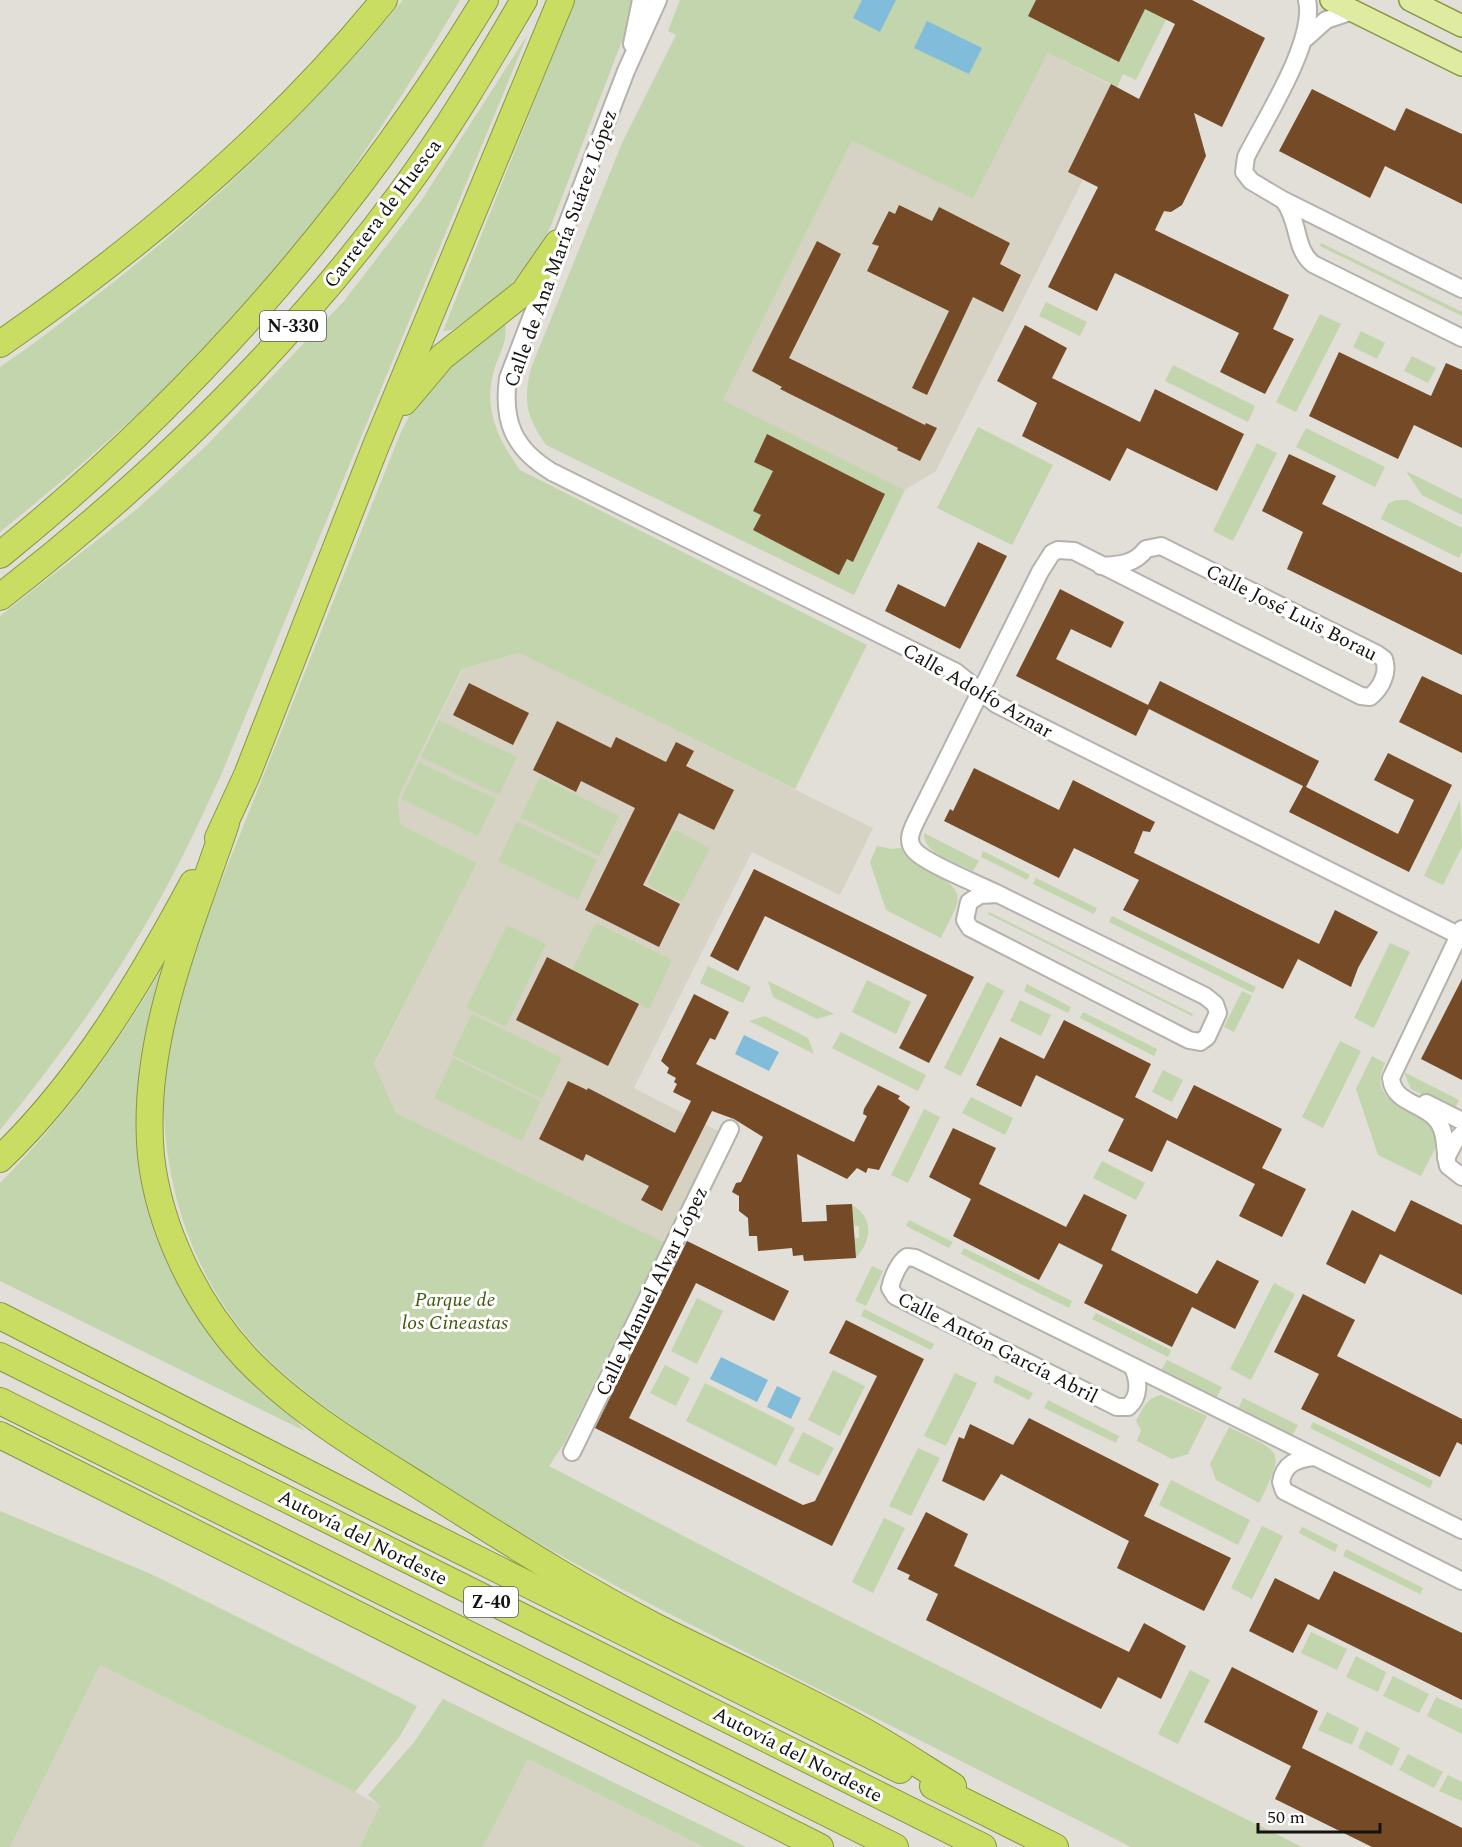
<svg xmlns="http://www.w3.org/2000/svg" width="1462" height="1847" viewBox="0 0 1462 1847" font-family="Spectral,serif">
	<rect width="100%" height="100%" fill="#e1dfd7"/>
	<g fill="#d7d3c4">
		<polygon points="1048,53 1199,130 1206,156 1182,205 1162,214 1155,214 1083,180 936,471 905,490 723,400 852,141 973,199"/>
		<polygon points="519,653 873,828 840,895 752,852 634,1088 720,1132 664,1242 396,1113 374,1065 477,863 400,824 398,798 463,669"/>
		<polygon points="100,1665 355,1792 458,1847 10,1847"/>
		<polygon points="528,1759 704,1847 483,1847"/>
	</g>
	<g fill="#c3d5ac">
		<path d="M403 0H460C392 115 317 230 225 328 155 402 79 468 0 532V367C30 347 59 324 88 302 204 213 310 113 403 0Z"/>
		<path d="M575 0H633L625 33 550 228C526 280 497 297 452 330L443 331Z"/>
		<path d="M680 0H1176L1136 80 1123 74 1117 87 1048 53 973 199 852 141 723 400 905 490 854 595 546 445C526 416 523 401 531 368L622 143 676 35 668 31Z"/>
		<path d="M528 34 221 775C207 805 193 836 178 865 130 960 67 1048 0 1130V616L137 509 207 445 344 301 421 201Z"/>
		<polygon points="1321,243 1462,312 1462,316 1320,246"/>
		<polygon points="1046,302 1087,322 1080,336 1039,316"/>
		<polygon points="1320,314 1341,324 1296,412 1276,402"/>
		<path d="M504 319C509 338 501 350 495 367 482 407 497 438 520 470L867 645 795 789 519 653 462 669 398 798 400 824 477 863 374 1064 396 1113 664 1242 565 1442 549 1466 799 1596 1302 1847H1131L662 1610C577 1567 496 1519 416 1468 364 1434 311 1401 267 1358 190 1283 156 1169 165 1064 168 1036 176 1007 182 979L401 432 418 399 436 375Z"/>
		<polygon points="1361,331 1385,343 1377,359 1353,347"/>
		<polygon points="1412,356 1436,368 1428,383 1404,371"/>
		<polygon points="1173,365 1255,406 1248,422 1165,381"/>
		<polygon points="978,427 1053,465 1012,545 937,508"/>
		<polygon points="1306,428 1385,467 1375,487 1296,447"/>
		<polygon points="1257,443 1277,453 1233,541 1213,531"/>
		<polygon points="1406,471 1462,499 1462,515 1422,495"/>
		<polygon points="1396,500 1407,500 1462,528 1462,552 1459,558 1381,519 1388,504"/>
		<polygon points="439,720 517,757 499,795 421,757"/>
		<polygon points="419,762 496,799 478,836 401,799"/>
		<polygon points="540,777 619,816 599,856 520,817"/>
		<polygon points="1460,800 1462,847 1443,885 1424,876"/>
		<polygon points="517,821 597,860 578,900 498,861"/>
		<polygon points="676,830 710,848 682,902 653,888 648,882 672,832"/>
		<path d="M924 833 979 861 973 871C957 863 923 854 924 833Z"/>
		<path d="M877 846 891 849 901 848C913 873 965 877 957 904 953 915 946 927 941 938L886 910 870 862Z"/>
		<polygon points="983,851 1030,875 1027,880 981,857"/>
		<polygon points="1036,878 1097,908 1094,914 1033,884"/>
		<polygon points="989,912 1193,1014 1192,1016 988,914"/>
		<polygon points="1112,916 1256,987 1253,993 1109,922"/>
		<polygon points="596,923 672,960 649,1009 572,970"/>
		<polygon points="507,925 546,944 506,1027 466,1008"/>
		<polygon points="1390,943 1410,952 1374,1028 1354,1018"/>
		<polygon points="708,966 751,987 743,1003 700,983"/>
		<path d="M162 968 167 971 149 1204 165 1255 190 1303 305 1431 0 1281V1183C64 1118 117 1047 162 968Z"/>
		<polygon points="867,980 911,1002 896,1034 852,1012"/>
		<polygon points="768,981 834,1014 817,1019 773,997"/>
		<polygon points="987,982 1004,991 961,1076 944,1068"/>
		<polygon points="1027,984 1071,1007 1068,1013 1024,991"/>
		<polygon points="1242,991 1252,996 1234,1032 1224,1027"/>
		<polygon points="1020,1000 1051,1015 1041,1036 1010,1021"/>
		<polygon points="1083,1012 1157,1049 1154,1056 1080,1018"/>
		<polygon points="472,1014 562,1058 542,1099 452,1055"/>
		<polygon points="765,1016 808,1038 814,1054 749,1021"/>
		<polygon points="841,1032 926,1075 918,1091 832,1048"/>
		<polygon points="1340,1041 1361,1051 1323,1128 1302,1117"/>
		<path d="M1372 1056 1385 1063C1366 1102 1411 1107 1433 1124L1438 1143 1421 1176 1378 1155 1356 1089Z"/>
		<polygon points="453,1058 541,1101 522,1141 434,1098"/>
		<polygon points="1163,1070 1183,1080 1172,1102 1152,1092"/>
		<polygon points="1404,1072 1459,1100 1454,1111 1411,1089"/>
		<polygon points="971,1097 1013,1118 1005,1135 962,1113"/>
		<polygon points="924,1109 940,1117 908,1183 891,1175"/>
		<polygon points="1102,1161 1145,1183 1136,1200 1093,1178"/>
		<path d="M852 1205C875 1218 871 1241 856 1258L854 1238H859V1226H854Z"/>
		<polygon points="909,1220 953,1242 949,1248 906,1226"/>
		<polygon points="964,1248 1072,1301 1069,1308 961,1254"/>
		<polygon points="872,1266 883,1271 866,1306 855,1301"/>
		<polygon points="1274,1283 1295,1294 1251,1380 1230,1369"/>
		<polygon points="697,1298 723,1311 697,1364 671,1351"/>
		<polygon points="864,1309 934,1344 931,1350 861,1316"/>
		<polygon points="1096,1313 1171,1350 1168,1357 1092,1319"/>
		<polygon points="1167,1360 1222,1387 1216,1398 1161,1371"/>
		<polygon points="665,1365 690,1378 676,1406 650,1393"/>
		<polygon points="833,1370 865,1386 840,1436 808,1420"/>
		<polygon points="955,1373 977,1383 946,1446 924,1436"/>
		<polygon points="996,1375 1033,1393 1029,1400 993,1382"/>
		<polygon points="705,1383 795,1428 776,1466 686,1421"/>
		<path d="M1161 1395 1207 1416 1188 1454 1172 1459 1137 1441 1141 1430 1136 1421C1143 1409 1146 1398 1161 1395Z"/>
		<polygon points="1243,1398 1298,1425 1292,1436 1238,1409"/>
		<polygon points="1048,1400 1119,1436 1116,1443 1044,1408"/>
		<polygon points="1313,1422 1433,1481 1430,1488 1310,1428"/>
		<path d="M1229 1427C1281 1453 1287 1447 1259 1503L1216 1480 1210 1464Z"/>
		<polygon points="803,1432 834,1448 819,1476 788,1461"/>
		<polygon points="918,1448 940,1458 911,1516 889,1506"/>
		<polygon points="1171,1480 1250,1520 1238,1545 1159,1505"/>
		<polygon points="0,1511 151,1574 417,1706 400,1736 355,1792 100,1665 10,1847 0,1847"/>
		<polygon points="884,1518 905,1528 873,1593 852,1582"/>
		<polygon points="1262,1526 1283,1536 1252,1599 1231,1588"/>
		<polygon points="1302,1527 1338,1545 1335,1552 1299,1533"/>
		<polygon points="1346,1549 1423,1588 1420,1594 1343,1556"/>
		<polygon points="1311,1632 1347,1649 1337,1670 1301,1653"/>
		<polygon points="1356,1656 1386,1672 1378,1692 1346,1677"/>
		<polygon points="1190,1670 1210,1680 1178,1744 1158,1734"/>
		<polygon points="1393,1676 1429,1694 1419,1713 1383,1696"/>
		<polygon points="1436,1697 1462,1709 1462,1734 1427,1716"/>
		<polygon points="443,1699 746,1847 704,1847 528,1759 483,1847 360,1847 380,1806 368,1795 415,1741"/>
		<polygon points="1327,1712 1359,1728 1352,1745 1318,1730"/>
		<polygon points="1366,1731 1400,1748 1392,1766 1358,1748"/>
		<polygon points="1408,1754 1443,1772 1434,1788 1399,1770"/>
		<polygon points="1448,1775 1462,1782 1462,1801 1439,1791"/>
	</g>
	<g fill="#81bcdb">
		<polygon points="862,0 896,0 880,32 853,18"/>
		<polygon points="927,21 982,48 969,74 914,48"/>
		<polygon points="744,1035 779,1052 769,1071 735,1054"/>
		<polygon points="721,1357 768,1380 757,1402 710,1379"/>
		<polygon points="777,1386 801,1398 791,1419 767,1407"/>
	</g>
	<g fill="#744a27">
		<polygon points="1036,0 1192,0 1265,38 1222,127 1194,113 1206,156 1182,205 1171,212 1164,211 1155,230 1289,295 1273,329 1294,339 1265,394 1220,372 1239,333 1115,273 1097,311 1048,287 1098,187 1068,172 1111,84 1139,99 1175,24 1145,9 1119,62 1028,16"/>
		<polygon points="1312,89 1395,131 1406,108 1462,134 1462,204 1385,166 1370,198 1279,151"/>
		<polygon points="899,205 932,221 939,207 1010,243 1000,264 1021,275 1003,312 973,297 927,395 912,388 949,311 867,271 879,246 872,244 889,211 895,214"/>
		<polygon points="817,241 841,254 789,358 925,425 926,423 937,428 920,461 897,450 898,448 780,389 782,387 752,371"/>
		<polygon points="1025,325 1067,348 1052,378 1140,422 1155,389 1244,434 1217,491 1127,448 1110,481 1022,436 1037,403 997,381"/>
		<polygon points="1339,352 1431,396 1446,363 1462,370 1462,448 1414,425 1398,459 1309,416"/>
		<polygon points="767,434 885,494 853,562 847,559 839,575 753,530 761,515 753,511 773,471 754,462"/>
		<polygon points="1289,454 1336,476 1322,504 1462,573 1462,655 1287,569 1303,532 1262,511"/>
		<polygon points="978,542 1007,556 960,649 885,611 898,584 945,607"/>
		<polygon points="1060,589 1124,622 1111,648 1071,629 1056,659 1148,705 1160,681 1319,761 1306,787 1398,834 1414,800 1374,780 1388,753 1452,785 1409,872 1289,812 1303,786 1149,709 1136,736 1016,676"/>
		<polygon points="1422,676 1462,695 1462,753 1399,722"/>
		<polygon points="469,683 529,713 513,745 453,715"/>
		<polygon points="557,721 611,748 616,737 666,762 676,742 694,751 686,766 734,790 714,830 679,813 643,885 680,904 659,947 585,910 635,808 581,781 576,792 533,770"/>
		<polygon points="974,768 1059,810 1073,780 1155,822 1150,832 1143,831 1134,853 1319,944 1335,910 1378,932 1358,968 1351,987 1298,959 1283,989 1123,910 1139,880 1074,848 1059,878 944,821 950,809 953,811"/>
		<polygon points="754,869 974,977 929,1063 899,1048 927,995 765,916 738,971 710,956"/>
		<polygon points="547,957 639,1004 608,1066 516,1020"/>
		<polygon points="1462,979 1462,1080 1421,1059"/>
		<polygon points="694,994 729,1012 715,1040 710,1038 696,1064 854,1142 867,1116 863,1114 864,1109 878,1085 900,1096 898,1099 910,1107 879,1170 868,1168 866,1173 857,1168 847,1179 797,1154 802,1222 827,1221 826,1205 852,1204 856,1258 804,1261 803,1255 793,1256 792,1248 758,1251 757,1236 749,1236 748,1218 739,1211 739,1196 732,1192 736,1183 741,1182 763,1137 734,1119 712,1111 662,1211 641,1200 649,1186 586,1154 583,1161 539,1139 568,1081 587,1090 588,1088 675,1133 691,1101 673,1092 677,1084 674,1082 676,1078 667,1073 669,1068 661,1061"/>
		<polygon points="1064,1020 1151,1064 1135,1097 1177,1119 1194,1085 1282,1129 1262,1168 1306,1189 1282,1237 1239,1216 1255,1184 1167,1140 1152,1172 1108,1151 1124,1119 1036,1075 1021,1107 976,1085 1000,1037 1044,1059"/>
		<polygon points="953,1128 996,1148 979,1184 1066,1227 1084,1194 1127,1215 1111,1250 1197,1294 1217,1260 1259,1281 1235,1329 1192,1307 1172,1347 1084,1303 1103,1265 1059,1243 1039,1280 953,1236 971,1199 929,1177"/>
		<polygon points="1411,1200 1462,1225 1462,1295 1380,1254 1365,1284 1326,1264 1352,1210 1395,1232"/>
		<polygon points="687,1241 789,1291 774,1321 696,1283 629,1418 803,1505 815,1501 877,1376 829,1353 846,1320 924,1359 832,1546 595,1428"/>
		<polygon points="1303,1294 1355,1320 1337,1356 1462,1419 1462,1445 1457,1442 1440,1477 1301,1409 1319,1374 1274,1352"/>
		<polygon points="1029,1418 1159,1484 1144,1516 1231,1558 1204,1611 1117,1568 1129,1541 1001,1474 984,1501 942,1481 959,1437 964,1439 970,1424 1013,1445"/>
		<polygon points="926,1512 968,1534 954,1566 1129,1652 1144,1623 1186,1646 1161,1699 1118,1677 1101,1709 926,1620 938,1594 908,1579 910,1575 897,1569"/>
		<polygon points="1334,1571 1462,1633 1462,1700 1308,1624 1293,1653 1249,1631 1275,1578 1319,1600"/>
		<polygon points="1232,1667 1318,1711 1302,1748 1462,1828 1462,1847 1372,1847 1275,1799 1291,1766 1204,1722"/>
	</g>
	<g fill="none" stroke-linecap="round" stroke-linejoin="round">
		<defs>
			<g id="minor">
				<path d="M658 0 626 71 508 378C502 422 514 449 552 472L956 672 996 704 1462 937"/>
				<path d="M1307 0C1316 41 1265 119 1246 157L1244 172 1251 181 1283 200 1462 289"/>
				<polyline points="1306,38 1326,20 1353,11"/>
				<polyline points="632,44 641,0"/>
				<path d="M1284 201C1300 222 1294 249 1313 264L1462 338"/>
				<path d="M998 894 980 895 969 902 965 920 970 928 1189 1040 1200 1042 1207 1037 1218 1013 1215 1004 1205 996C1135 962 1066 927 996 893 978 884 927 864 915 851 906 842 911 831 916 821L1040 572 1052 553 1058 550 1074 551 1361 696 1370 697C1381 688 1389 673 1384 659L1377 654 1161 546 1146 549C1135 564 1120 565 1101 566"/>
				<path d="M1462 929 1391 1078C1393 1103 1423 1103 1436 1119 1447 1131 1444 1151 1448 1166L1462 1177"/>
				<polyline points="1426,1103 1462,1121"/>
				<polyline points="1446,1158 1455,1141 1462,1134"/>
				<path d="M1133 1368C1139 1381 1140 1397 1128 1407H1117L895 1296 890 1288C892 1278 899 1262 907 1257L915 1258 1462 1530"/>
				<polyline points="572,1452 730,1129"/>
				<path d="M1314 1457C1296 1459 1284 1464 1281 1482L1284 1491 1462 1581"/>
			</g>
			<g id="major">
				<polyline points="1331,0 1462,65"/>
				<polyline points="1410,0 1462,26"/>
			</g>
			<g id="highway">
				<path d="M0 344C142 246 275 134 384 0"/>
				<polyline points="404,402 442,357 524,292 558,243"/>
				<path d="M0 555C193 399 356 212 485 0"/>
				<path d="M0 597C151 480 289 346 402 192 447 131 486 65 524 0"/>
				<path d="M226 823C190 930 140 1040 151 1156 159 1228 196 1304 245 1357 296 1411 364 1451 426 1490 501 1537 577 1586 656 1627 729 1664 805 1697 876 1738 902 1753 927 1770 953 1786"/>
				<polyline points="218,838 247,775 375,448 561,0"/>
				<path d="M0 1159C82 1080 139 983 193 883"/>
				<polyline points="0,1316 415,1528 900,1770"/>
				<polyline points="0,1356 983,1847"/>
				<polyline points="0,1401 895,1847"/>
				<polyline points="0,1435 820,1847"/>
				<polyline points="933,1786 1055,1847"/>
			</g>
		</defs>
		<use href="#minor" stroke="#b4b2ab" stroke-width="20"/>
		<use href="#major" stroke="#8a9646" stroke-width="24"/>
		<use href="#highway" stroke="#8a9646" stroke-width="28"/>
		<use href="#minor" stroke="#fff" stroke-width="16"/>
		<use href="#major" stroke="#dfeba1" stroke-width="21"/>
		<use href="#highway" stroke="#c9dd63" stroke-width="26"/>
	</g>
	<g text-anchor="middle" stroke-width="6" stroke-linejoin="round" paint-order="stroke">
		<g fill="#fff" stroke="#5a5a58" stroke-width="1.5">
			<rect x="260" y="311" width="66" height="30" rx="4.5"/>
			<rect x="464" y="1587" width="54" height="30" rx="4.5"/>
		</g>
		<g font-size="18" font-weight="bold" fill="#141311">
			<text x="293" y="332">N-330</text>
			<text x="491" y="1608">Z-40</text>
		</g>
		<g font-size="20" fill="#141311" stroke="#fff">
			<text transform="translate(382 213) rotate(-53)" y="7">Carretera de Huesca</text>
			<text transform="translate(560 248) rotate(-70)" y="7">Calle de Ana María Suárez López</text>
			<text transform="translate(1292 612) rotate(27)" y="7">Calle José Luis Borau</text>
			<text transform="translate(978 690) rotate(30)" y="7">Calle Adolfo Aznar</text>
			<text transform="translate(651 1291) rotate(-64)" y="7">Calle Manuel Alvar López</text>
			<text transform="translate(998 1347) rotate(27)" y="7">Calle Antón García Abril</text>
			<text transform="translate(363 1537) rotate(27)" y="7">Autovía del Nordeste</text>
			<text transform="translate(798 1754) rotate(27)" y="7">Autovía del Nordeste</text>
		</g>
		<g font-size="20" font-style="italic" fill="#405a0b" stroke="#fff">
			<text x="455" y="1306">Parque de<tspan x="455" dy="23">los Cineastas</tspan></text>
		</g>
	</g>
	<path d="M1258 1823v9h122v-9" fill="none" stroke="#141311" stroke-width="3"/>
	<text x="1267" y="1823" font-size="18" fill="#141311" stroke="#ffffff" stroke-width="4.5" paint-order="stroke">50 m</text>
</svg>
